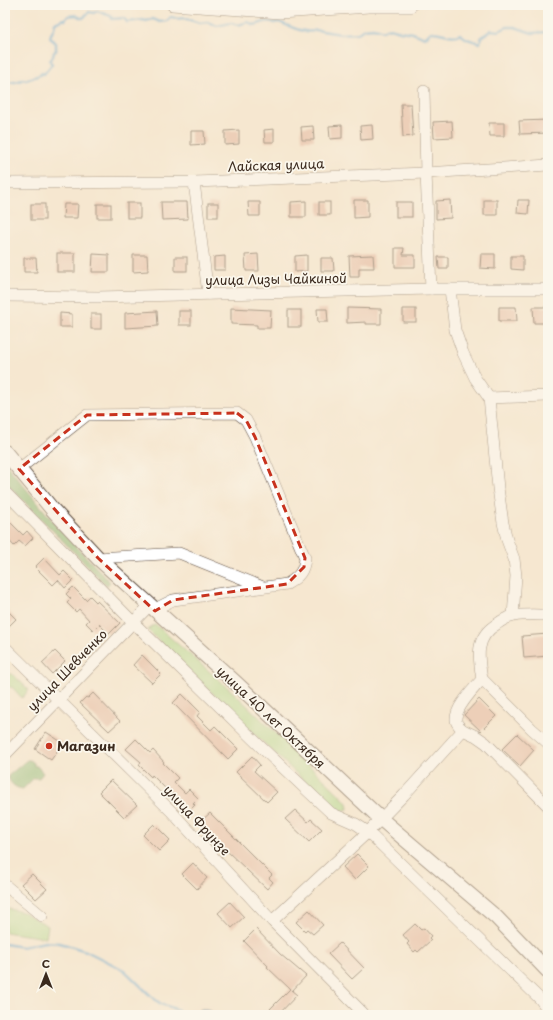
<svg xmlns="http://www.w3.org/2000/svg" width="553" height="1020" viewBox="0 0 553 1020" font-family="'Playpen Sans',sans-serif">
	<rect width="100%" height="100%" fill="#fbf7ec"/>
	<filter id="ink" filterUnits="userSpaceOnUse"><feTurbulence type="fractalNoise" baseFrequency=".025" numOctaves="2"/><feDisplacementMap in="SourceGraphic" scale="8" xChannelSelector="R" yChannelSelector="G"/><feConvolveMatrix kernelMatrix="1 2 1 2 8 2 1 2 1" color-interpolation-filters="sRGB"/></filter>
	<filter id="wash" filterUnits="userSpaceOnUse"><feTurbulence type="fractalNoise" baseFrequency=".012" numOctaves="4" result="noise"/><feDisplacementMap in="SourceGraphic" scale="16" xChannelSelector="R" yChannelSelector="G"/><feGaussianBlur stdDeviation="0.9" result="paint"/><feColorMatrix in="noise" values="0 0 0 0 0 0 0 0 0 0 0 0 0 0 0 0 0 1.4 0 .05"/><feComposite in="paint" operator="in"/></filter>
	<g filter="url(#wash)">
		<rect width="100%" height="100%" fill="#f6e7d0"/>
		<g fill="#a5d684" stroke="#708051">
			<polygon points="156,625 234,693 340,795 347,803 348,809 342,811 330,805 251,731 148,630 152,626"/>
			<polygon points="11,673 29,690 22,698 13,688 5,685 5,678"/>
			<polygon points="5,908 23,912 48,926 46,938 5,932"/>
		</g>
		<g fill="#84b772" stroke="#607048">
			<polygon points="5,463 56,525 110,582 107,586 5,482"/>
			<path d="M27 760H30L34 763V766H37L43 773 39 778H34L23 789C15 788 10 784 8 776Z"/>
		</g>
		<polygon fill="#5aa4d2" stroke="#4a6778" points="201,1009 207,1009 216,1015 194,1015"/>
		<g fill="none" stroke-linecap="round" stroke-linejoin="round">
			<g stroke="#5aa4d2" stroke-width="2.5">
				<path d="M5 89 6 84C12 80 17 84 23 79L26 80 40 75 42 73 44 74 52 64 50 61 53 56 54 52 56 51V43L50 38C50 33 55 30 55 23L64 19 65 20 68 16 76 15 81 18H83L89 12 94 13 97 11 111 16 112 19 124 18 127 22 143 20 146 21 153 19 160 22 167 21 171 17 178 19 183 18 200 23 207 22 217 26 231 23 238 25 248 22 254 25C261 24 267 19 274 23L279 22C289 26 306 35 316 30L341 34 358 33 364 29 373 28 378 29 382 31C390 26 393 29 400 31 405 32 409 32 413 33 418 35 420 37 426 37L431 32C441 31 450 39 460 34L467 39 480 43 481 38 491 30 499 31 507 27H515L532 33 548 32"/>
				<polyline points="5,944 22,947 45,942 60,943 86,951 124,970 153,998 161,1004 178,1010"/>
			</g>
		</g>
		<g id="blocks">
			<g fill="#e2b29c">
				<polygon points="401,104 411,104 413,136 403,137"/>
				<polygon points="548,120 548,133 520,134 519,121"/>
				<polygon points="452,121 453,137 434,138 433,122"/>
				<polygon points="489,123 504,123 504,136 490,136"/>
				<polygon points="342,125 342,138 330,139 329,126"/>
				<polygon points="372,125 373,139 361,140 360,126"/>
				<polygon points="313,126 314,140 302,140 301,127"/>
				<polygon points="274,129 274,142 265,142 264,130"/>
				<polygon points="239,130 239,144 225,145 225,131"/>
				<polygon points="191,131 204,131 205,144 191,145"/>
				<polygon points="354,200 368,200 368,217 354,218"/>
				<polygon points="450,200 451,218 436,219 436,201"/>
				<rect x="484" y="200" width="13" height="15"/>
				<polygon points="518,200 529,200 528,214 517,213"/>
				<polygon points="306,201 306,217 291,217 291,202"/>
				<polygon points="161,202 187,202 188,219 162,220"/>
				<polygon points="248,202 260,202 260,216 249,216"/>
				<rect x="319" y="202" width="11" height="13"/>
				<rect x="396" y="202" width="16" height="15"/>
				<rect x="127" y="203" width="13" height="15"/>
				<rect x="208" y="203" width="10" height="14"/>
				<rect x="31" y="204" width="14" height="16"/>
				<polygon points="64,204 78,204 77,218 63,218"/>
				<rect x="97" y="204" width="14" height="14"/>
				<polygon points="395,248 404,248 403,255 415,255 415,267 395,267"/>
				<rect x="57" y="253" width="18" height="19"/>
				<polygon points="93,254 109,255 109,272 92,272"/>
				<polygon points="258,254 259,271 246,271 245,255"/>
				<polygon points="481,254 495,254 495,269 480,268"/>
				<polygon points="133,255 147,255 148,271 133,272"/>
				<polygon points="307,255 307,271 295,272 295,256"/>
				<polygon points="373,255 374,268 359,268 359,277 350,277 349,256"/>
				<polygon points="225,256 225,270 214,270 214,257"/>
				<polygon points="511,256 523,256 523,270 511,269"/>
				<rect x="175" y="257" width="12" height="14"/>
				<polygon points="438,257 448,257 448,269 439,269"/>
				<polygon points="24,258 36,258 37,272 24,272"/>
				<polygon points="321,258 333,258 334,271 321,271"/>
				<polygon points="499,307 516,307 517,321 499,321"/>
				<polygon points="533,307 548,307 548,323 534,323"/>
				<polygon points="231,308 271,310 270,328 257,328 257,325 231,324"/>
				<polygon points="347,308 381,309 381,324 366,324 366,322 347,323"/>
				<polygon points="317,309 327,309 328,322 318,322"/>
				<rect x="403" y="309" width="13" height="13"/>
				<rect x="288" y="310" width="13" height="17"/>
				<polygon points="157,311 158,326 125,328 125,313"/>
				<rect x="179" y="311" width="12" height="14"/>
				<polygon points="60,313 72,314 72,327 60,327"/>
				<rect x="91" y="314" width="10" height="15"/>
				<polygon points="5,517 23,535 27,531 33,538 25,546 19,541 14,546 5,536"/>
				<polygon points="44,558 60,575 64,571 73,580 65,588 58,580 53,585 35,567"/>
				<polygon points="73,587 86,600 90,596 96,602 97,601 120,623 109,634 99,624 93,630 86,623 89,620 79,609 76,612 67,603 71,599 66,594"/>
				<polygon points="5,608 16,619 5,630"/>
				<polygon points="548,634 548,656 524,658 522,636"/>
				<polygon points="55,651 65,661 52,674 42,663"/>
				<polygon points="142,655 161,674 152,683 133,665"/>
				<polygon points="93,693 120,721 109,731 80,703 86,697 88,698"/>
				<polygon points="182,694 200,712 197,716 211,730 215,726 238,749 228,759 173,703"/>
				<polygon points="479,699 496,716 481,731 464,715"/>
				<polygon points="46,732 63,743 51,760 35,749"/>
				<polygon points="517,734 534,750 520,766 502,749"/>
				<polygon points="136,739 150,753 153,750 164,762 163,763 178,778 174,782 185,793 189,789 198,798 193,803 195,805 189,811 168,789 167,790 152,775 151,777 139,765 141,762 126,749"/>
				<polygon points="252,756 260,765 254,771 277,792 267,802 236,772"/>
				<polygon points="111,780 137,805 124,817 99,792"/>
				<polygon points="295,810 308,822 311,819 322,829 309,842 285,819"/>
				<polygon points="210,813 272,875 269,878 273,882 267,889 227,851 224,853 215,844 218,840 200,822"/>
				<polygon points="154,824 170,840 159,851 143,835"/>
				<polygon points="357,854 369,866 355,880 343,867"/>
				<polygon points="193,863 207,878 197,889 182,874"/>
				<polygon points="32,874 47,889 36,899 21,884"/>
				<polygon points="230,902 244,917 232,928 218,913"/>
				<polygon points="309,910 323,925 313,934 307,929 305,931 296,922"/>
				<polygon points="415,924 421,930 424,928 431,936 429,938 431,940 418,952 416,950 414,952 407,944 409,942 403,935"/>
				<polygon points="256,929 280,954 306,976 292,991 291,990 297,995 278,1015 276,1015 270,1009 290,989 267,967 268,966 244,941"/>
				<polygon points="340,943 364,968 352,979 328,954"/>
			</g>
		</g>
	</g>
	<g filter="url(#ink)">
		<use href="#blocks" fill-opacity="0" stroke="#574639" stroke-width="1"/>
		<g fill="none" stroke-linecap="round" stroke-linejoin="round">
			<defs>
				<g id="minor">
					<polyline points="172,5 280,13 369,7 410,7 412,5"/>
					<polyline points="424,91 426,173 431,289"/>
					<polyline points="194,182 208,294"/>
					<polyline points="5,183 194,182 426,173 548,165"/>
					<polyline points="450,289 455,330 463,353 475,378 489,398 498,488 503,523 507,540 514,559 516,576 513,616"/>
					<polyline points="5,296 98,297 431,289 548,289"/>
					<polyline points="489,398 548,396"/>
					<path d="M19 469 87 415 237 413 246 420 255 437 305 558C304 571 299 577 287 584L173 600 161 606 155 611"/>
					<polyline points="5,492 133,622 262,748 331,813 356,824 368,832 540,999 548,1010"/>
					<polyline points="98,558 179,553 263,587"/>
					<polyline points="5,647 171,811 272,921 365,1015"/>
					<polyline points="482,679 532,729 548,743"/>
					<path d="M463 730C460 727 456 724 456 720 455 707 474 689 482 679 478 657 475 637 497 624 501 621 508 617 514 616 524 614 537 615 548 615"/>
					<polyline points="5,755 149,606"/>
					<polyline points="5,885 42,916"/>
					<polyline points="272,921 368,832 404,795 463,730 476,736 486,743 548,806"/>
				</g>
				<polyline id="major" points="5,452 52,509 98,558 237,684 381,819 496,917 548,971"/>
			</defs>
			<use href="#minor" stroke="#574639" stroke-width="12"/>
			<use href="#major" stroke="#574639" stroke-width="16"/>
			<use href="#minor" stroke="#fff" stroke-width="11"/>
			<use href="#major" stroke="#fff" stroke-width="14"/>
		</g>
	</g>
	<path d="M0 0H553V1020H0ZM237 413 246 420 255 437 305 558 304 567 287 584 173 600 155 611 98 558 19 469 87 415Z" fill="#f6e7d0" fill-opacity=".55" fill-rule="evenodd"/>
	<path fill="none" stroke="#c8321e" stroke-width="3" stroke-dasharray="8 5" stroke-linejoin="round" d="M237 413 246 420 255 437 305 558 304 567 287 584 173 600 155 611 98 558 19 469 87 415Z"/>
	<circle fill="#c8321e" stroke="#fbf7ec" stroke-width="1.5" cx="49" cy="746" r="4"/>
	<g text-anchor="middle" stroke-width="3.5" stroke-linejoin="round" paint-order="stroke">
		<g font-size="13" fill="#3b2a1e" stroke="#fbf7ec">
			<text transform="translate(276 165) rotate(-2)" y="5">Лайская улица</text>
			<text transform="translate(276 279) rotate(-1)" y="5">улица Лизы Чайкиной</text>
			<text transform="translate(67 670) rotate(-46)" y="5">улица Шевченко</text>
			<text transform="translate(271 717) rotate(43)" y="5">улица 40 лет Октября</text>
			<text transform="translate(197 820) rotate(47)" y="5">улица Фрунзе</text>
		</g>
		<g font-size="13" font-weight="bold" fill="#3b2a1e" stroke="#fbf7ec" text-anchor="start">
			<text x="57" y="751">Магазин</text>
		</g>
	</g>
	<rect width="553" height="1020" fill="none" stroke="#fbf7ec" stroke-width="20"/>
	<g transform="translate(46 974)" stroke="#fbf7ec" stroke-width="3" paint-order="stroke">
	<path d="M0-3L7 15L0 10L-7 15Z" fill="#3b2a1e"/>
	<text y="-6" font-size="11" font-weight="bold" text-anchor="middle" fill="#3b2a1e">С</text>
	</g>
</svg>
